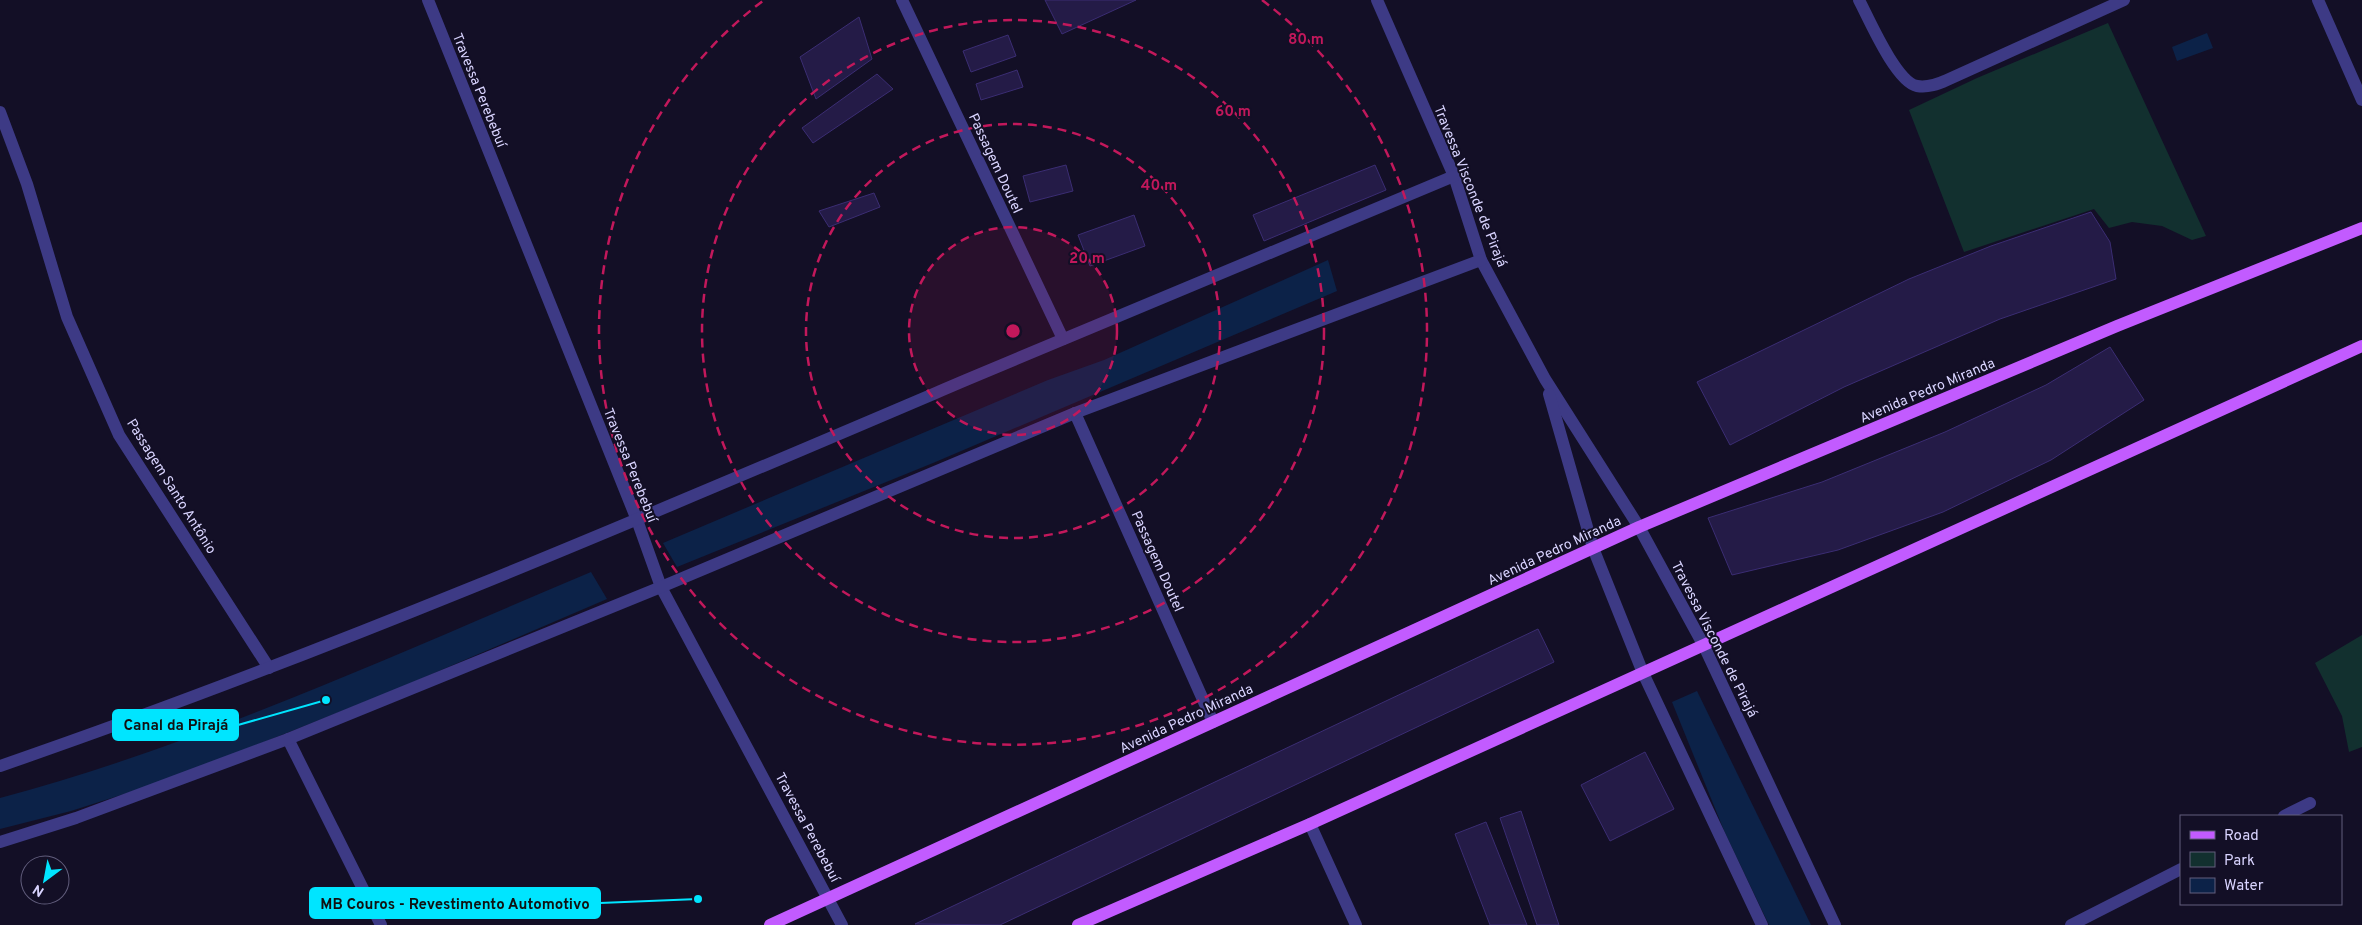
<svg xmlns="http://www.w3.org/2000/svg" width="2362" height="925" viewBox="0 0 2362 925" font-family="Overpass,sans-serif">
	<rect width="100%" height="100%" fill="#130f26"/>
	<g fill="#12302f">
		<polygon points="2108,23 2206,236 2192,240 2162,226 2132,222 2109,228 2094,209 1964,252 1909,110 1977,78"/>
		<polygon points="2362,635 2362,747 2349,752 2342,716 2315,663"/>
	</g>
	<g fill="#0c2248">
		<polygon points="2207,33 2213,48 2177,61 2172,47"/>
		<polygon points="1328,260 1337,291 933,463 677,567 663,543 1048,380 1104,360"/>
		<path d="M591 572 607 599 397 689 174 778 71 811 0 829V798C202 744 399 653 591 572Z"/>
		<polygon points="1697,691 1811,925 1769,925 1725,833 1672,702"/>
	</g>
	<g fill="#241b47" stroke="#3b2d73">
		<polygon points="1045,0 1136,0 1062,34"/>
		<polygon points="859,17 872,59 816,99 800,57"/>
		<polygon points="1008,35 1016,56 971,72 963,51"/>
		<polygon points="1017,70 1023,87 981,100 976,84"/>
		<polygon points="877,74 893,89 813,143 802,128"/>
		<polygon points="1066,165 1073,191 1030,202 1023,176"/>
		<polygon points="1375,165 1386,190 1264,241 1253,215"/>
		<polygon points="874,193 880,207 829,227 819,211"/>
		<polygon points="2091,212 2110,242 2116,279 2000,319 1844,387 1730,445 1697,382 1909,279 1991,246"/>
		<polygon points="1134,215 1145,246 1090,266 1078,235"/>
		<polygon points="2110,347 2144,400 2051,460 1943,512 1838,550 1732,575 1708,518 1822,482 1945,432 2046,385"/>
		<polygon points="1538,629 1554,662 1000,925 915,924"/>
		<polygon points="1645,752 1674,809 1610,841 1581,785"/>
		<polygon points="1521,811 1559,925 1537,925 1500,818"/>
		<polygon points="1486,822 1527,925 1490,925 1455,834"/>
	</g>
	<g fill="none" stroke-linecap="round" stroke-linejoin="round">
		<g stroke="#3d3a85" stroke-width="12">
			<polyline points="428,0 637,520 661,587 842,925"/>
			<polyline points="902,0 1063,339"/>
			<polyline points="1377,0 1454,176 1481,260 1545,379 1639,527 1704,646 1835,925"/>
			<path d="M1859 0C1869 19 1896 82 1917 86 1928 88 1938 84 1947 80L2124 0"/>
			<polyline points="2318,0 2362,100"/>
			<polyline points="0,112 27,184 67,317 119,435 269,668"/>
			<polyline points="1549,394 1593,548 1643,673 1762,925"/>
			<polyline points="1075,413 1213,722"/>
			<polyline points="288,739 381,925"/>
			<path d="M0 766C328 653 647 516 966 380 1128 311 1291 244 1454 176"/>
			<polyline points="2284,816 2310,803"/>
			<polyline points="1310,824 1356,925"/>
			<polyline points="0,842 76,818 288,739 661,587 1075,413 1481,260"/>
			<polyline points="2071,925 2181,869"/>
		</g>
		<g stroke="#c25bff" stroke-width="12">
			<polyline points="770,925 1639,527 2117,326 2362,228"/>
			<polyline points="1078,925 1310,824 2362,346"/>
		</g>
	</g>
	<circle cx="1013" cy="331" r="104" fill="#c2185b" fill-opacity=".12"/>
	<g fill="none" stroke="#c2185b" stroke-width="2.5" stroke-dasharray="9 6">
		<circle cx="1013" cy="331" r="104"/>
		<circle cx="1013" cy="331" r="207"/>
		<circle cx="1013" cy="331" r="311"/>
		<path d="M1262 0A414 414 0 1 1 764 0"/>
	</g>
	<g text-anchor="middle" stroke-width="4" stroke-linejoin="round" paint-order="stroke">
		<g font-size="14" fill="#d9d4ff" stroke="#130f26">
			<text transform="translate(480 90) rotate(68)" y="5">Travessa Perebebuí</text>
			<text transform="translate(996 163) rotate(65)" y="5">Passagem Doutel</text>
			<text transform="translate(1471 186) rotate(68)" y="5">Travessa Visconde de Pirajá</text>
			<text transform="translate(1927 390) rotate(-23)" y="5">Avenida Pedro Miranda</text>
			<text transform="translate(631 465) rotate(68)" y="5">Travessa Perebebuí</text>
			<text transform="translate(172 486) rotate(58)" y="5">Passagem Santo Antônio</text>
			<text transform="translate(1554 550) rotate(-25)" y="5">Avenida Pedro Miranda</text>
			<text transform="translate(1158 561) rotate(66)" y="5">Passagem Doutel</text>
			<text transform="translate(1715 639) rotate(63)" y="5">Travessa Visconde de Pirajá</text>
			<text transform="translate(1186 718) rotate(-25)" y="5">Avenida Pedro Miranda</text>
			<text transform="translate(808 827) rotate(62)" y="5">Travessa Perebebuí</text>
		</g>
	</g>
	<circle cx="1013" cy="331" r="8" fill="#c2185b" stroke="#130f26" stroke-width="2.5"/>
	<g font-size="15" text-anchor="middle" font-weight="bold" fill="#c2185b" stroke="#130f26" stroke-width="4" stroke-linejoin="round" paint-order="stroke">
		<text x="1306" y="44">80 m</text>
		<text x="1233" y="116">60 m</text>
		<text x="1159" y="190">40 m</text>
		<text x="1087" y="263">20 m</text>
	</g>
	<path fill="none" stroke="#00e5ff" stroke-width="2" d="M326 700L238 725M698 899L600 903"/>
	<g fill="#00e5ff" stroke="#130f26" stroke-width="2">
		<circle cx="326" cy="700" r="5"/>
		<circle cx="698" cy="899" r="5"/>
	</g>
	<g fill="#00e5ff" stroke="#00e5ff" stroke-width="2">
		<rect x="113" y="710" width="125" height="30" rx="5"/>
		<rect x="310" y="888" width="290" height="30" rx="5"/>
	</g>
	<g font-size="15" text-anchor="middle" font-weight="bold" fill="#111">
		<text x="176" y="730">Canal da Pirajá</text>
		<text x="455" y="909">MB Couros - Revestimento Automotivo</text>
	</g>
	<rect x="2180" y="815" width="162" height="90" fill="#130f26" stroke="#625e7d"/>
	<rect x="2190" y="831" width="25" height="8" fill="#c25bff" stroke="#625e7d"/>
	<text x="2224" y="840" font-size="15" fill="#d9d4ff">Road</text>
	<rect x="2190" y="852" width="25" height="15" fill="#12302f" stroke="#625e7d"/>
	<text x="2224" y="865" font-size="15" fill="#d9d4ff">Park</text>
	<rect x="2190" y="878" width="25" height="15" fill="#0c2248" stroke="#625e7d"/>
	<text x="2224" y="890" font-size="15" fill="#d9d4ff">Water</text>
	<g transform="translate(45 880) rotate(212)"><circle r="24" fill="#130f26" stroke="#625e7d"/>
	<path d="M0-4L9 19L0 12L-9 19Z" fill="#00e5ff"/>
	<text y="-8" font-size="14" font-weight="bold" text-anchor="middle" fill="#d9d4ff">N</text>
	</g>
</svg>
